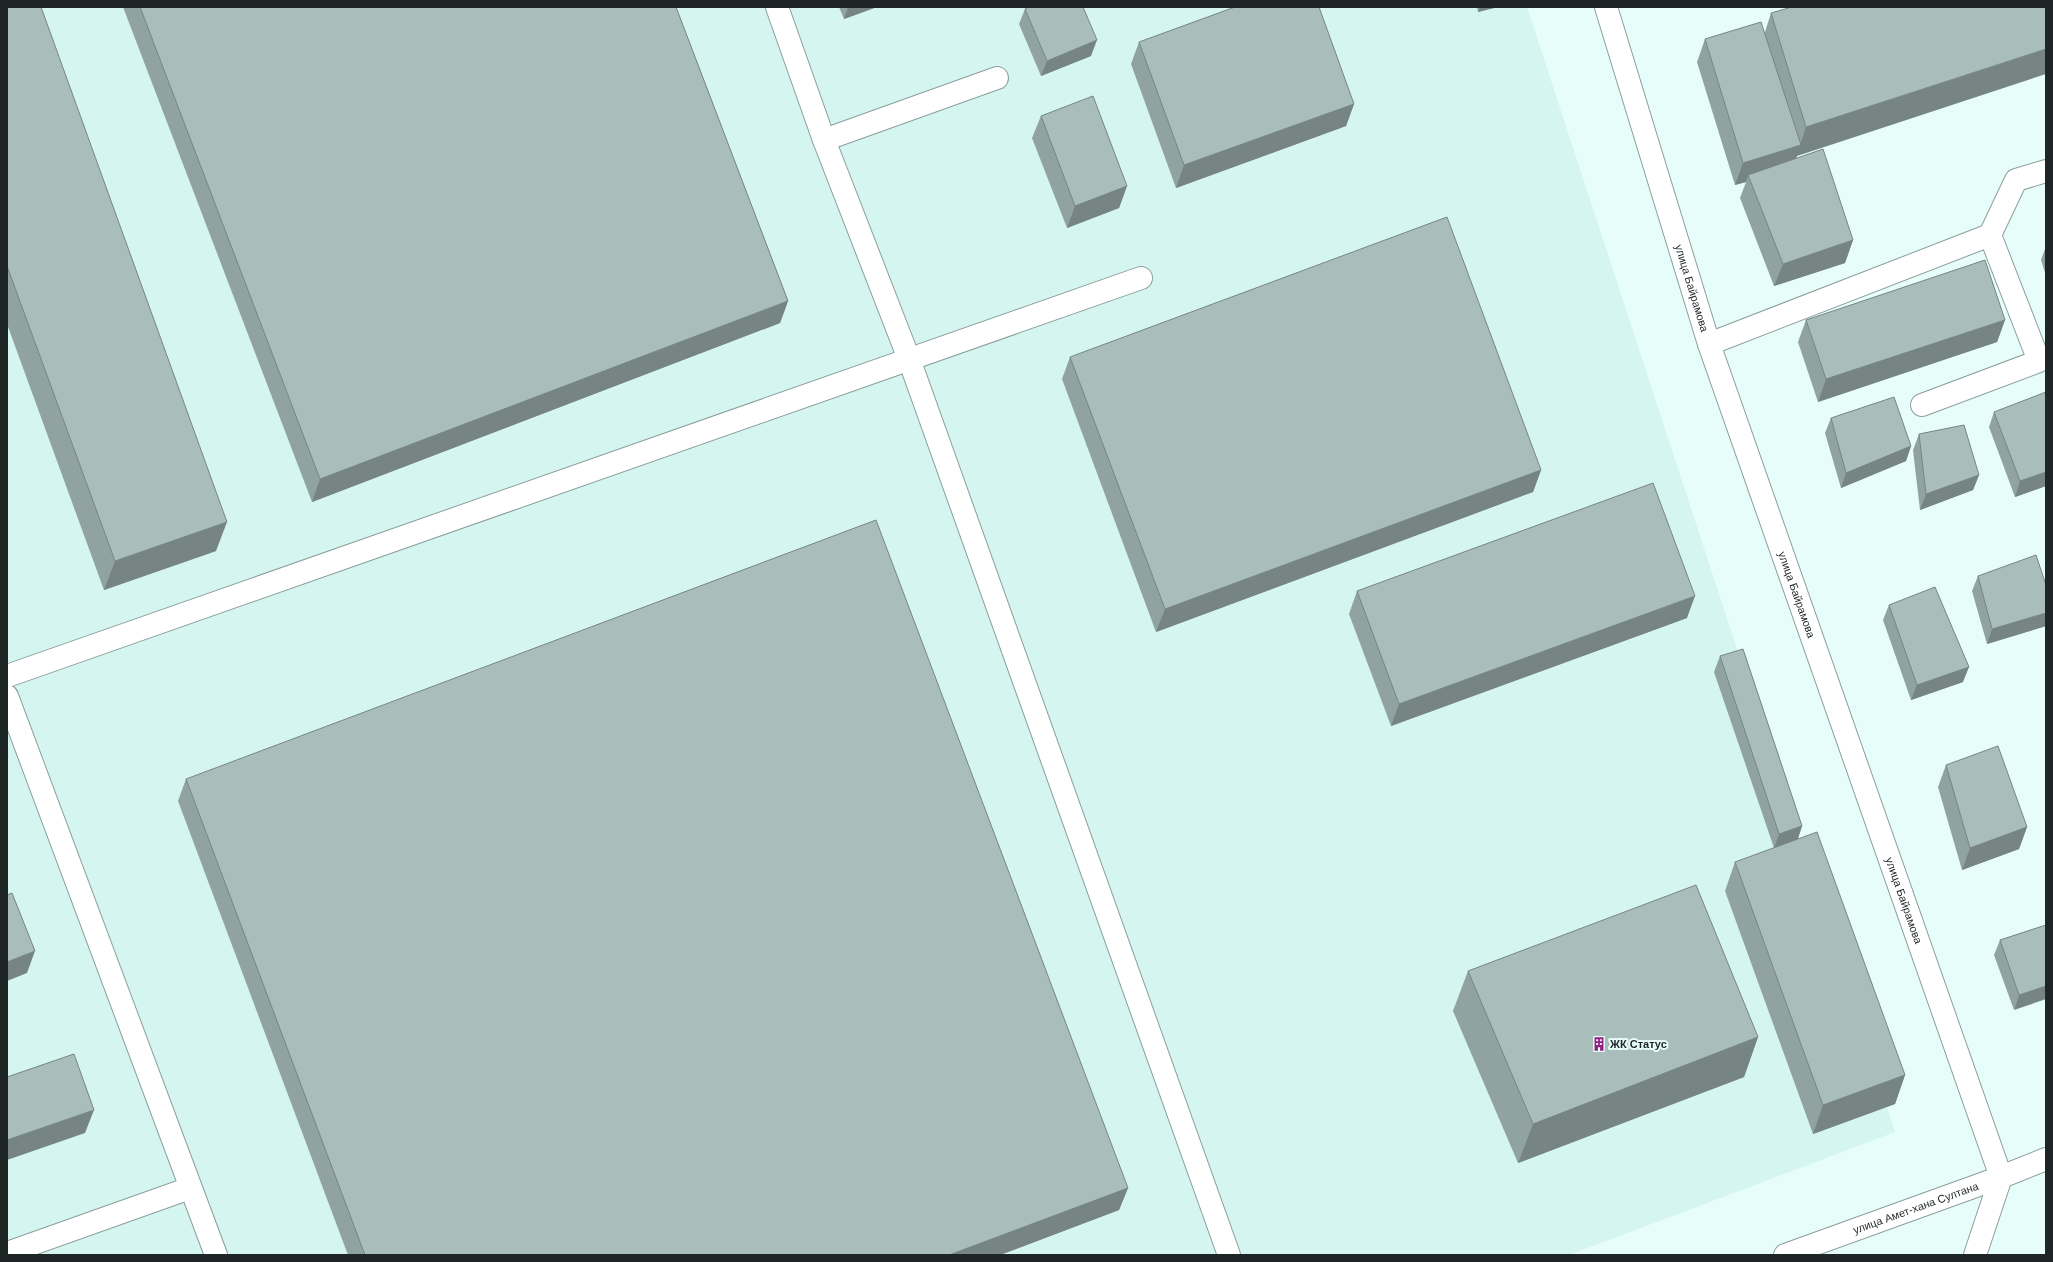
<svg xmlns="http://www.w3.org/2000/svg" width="2053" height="1262" viewBox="0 0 2053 1262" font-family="Arial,sans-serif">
	<rect width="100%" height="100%" fill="#e7fdfa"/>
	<polygon fill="#d5f5f0" points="7,7 1527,7 1895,1132 1569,1255 7,1255"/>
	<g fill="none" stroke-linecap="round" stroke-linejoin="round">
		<defs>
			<g id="minor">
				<polyline points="777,7 824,140 909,359 1229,1255"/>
				<path id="s1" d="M1606 7 1709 344 2001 1177 1975 1255"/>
				<polyline points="824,140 997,78"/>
				<polyline points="1990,235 2016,180 2046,171"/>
				<polyline points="1709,344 1990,235 2039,361 1922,405"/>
				<polyline points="7,676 1141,278"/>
				<polyline points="7,696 216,1255"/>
				<polyline points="7,1253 190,1188"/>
			</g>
			<g id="major">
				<path id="s2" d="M1785 1255 2001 1177 2046 1159"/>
			</g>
		</defs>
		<use href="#minor" stroke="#8a9f9c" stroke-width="24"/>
		<use href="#major" stroke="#8a9f9c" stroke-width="24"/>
		<use href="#minor" stroke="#fff" stroke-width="22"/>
		<use href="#major" stroke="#fff" stroke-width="22"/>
	</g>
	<g fill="#91a3a1">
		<polygon points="7,7 216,551 104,590 7,324"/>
		<polygon points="123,7 676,7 788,301 780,323 312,502"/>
		<polygon points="839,7 877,7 844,19"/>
		<polygon points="1477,7 1498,7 1478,12"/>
		<polygon points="2046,7 1797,156 1796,158 1853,240 1845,263 1774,286 1740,198 1746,182 1735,185 1697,62 1705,39 1765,32 1771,13"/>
		<polygon points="1025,9 1091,56 1041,76 1019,24"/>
		<polygon points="1139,42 1354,104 1346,126 1176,188 1131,64"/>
		<polygon points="1041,116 1127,186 1119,208 1067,228 1032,138"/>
		<polygon points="2046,246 2046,276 2041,260"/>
		<polygon points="1806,320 2005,320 1997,342 1818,402 1798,342"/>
		<polygon points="1070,357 1541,470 1533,492 1156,632 1062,379"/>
		<polygon points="1994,412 2046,486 2015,497 1989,427"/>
		<polygon points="1831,418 1911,446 1906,461 1841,488 1825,433"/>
		<polygon points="1919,434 1979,475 1973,490 1920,510 1913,450"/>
		<polygon points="1978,576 2046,585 2046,626 1987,644 1972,591"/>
		<polygon points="1357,591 1687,618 1391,726 1349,614"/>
		<polygon points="1889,605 1963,682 1911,700 1883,620"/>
		<polygon points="1720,656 1802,826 1797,840 1905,1075 1895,1104 1813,1134 1725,891 1735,862 1774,848 1714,672"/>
		<polygon points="1946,765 2027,827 2019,849 1962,870 1938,787"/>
		<polygon points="186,779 1128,1188 1119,1210 1000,1255 348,1255 178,801"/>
		<polygon points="2046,925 2014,1010 1994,955 2000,940"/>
		<polygon points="1468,971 1758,1037 1744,1077 1518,1163 1453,1011"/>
	</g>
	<g fill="#768583">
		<polygon points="848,7 877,7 844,19"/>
		<polygon points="1480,7 1498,7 1478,12"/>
		<polygon points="1097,40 1091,56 1041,76 1047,61"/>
		<polygon points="2046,49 2046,74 1797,156 1793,167 1748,175 1746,182 1735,185 1743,163 1800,145 1806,127"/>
		<polygon points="1354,104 1346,126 1176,188 1184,165"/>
		<polygon points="1127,186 1119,208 1067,228 1075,206"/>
		<polygon points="1853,240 1845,263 1774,286 1783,264"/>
		<polygon points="788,301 780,323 312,502 320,479"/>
		<polygon points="2005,320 1997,342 1818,402 1826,379"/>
		<polygon points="1911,446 1906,461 1841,488 1846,473"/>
		<polygon points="1541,470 1533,492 1156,632 1165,609"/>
		<polygon points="2046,472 2046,486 2015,497 2020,481"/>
		<polygon points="1979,475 1973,490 1920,510 1926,494"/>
		<polygon points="227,522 216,551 104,590 115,561"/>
		<polygon points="1695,596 1687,618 1391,726 1399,704"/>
		<polygon points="2046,613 2046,626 1987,644 1992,629"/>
		<polygon points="1969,667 1963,682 1911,700 1917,685"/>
		<polygon points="1802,826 1797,842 1774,849 1779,834"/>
		<polygon points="2027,827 2019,849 1962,870 1970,848"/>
		<polygon points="35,951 27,973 7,981 7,962"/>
		<polygon points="2046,986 2046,999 2014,1010 2019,995"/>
		<polygon points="1758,1037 1744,1077 1518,1163 1533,1124"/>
		<polygon points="1905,1075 1895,1104 1813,1134 1823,1105"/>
		<polygon points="94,1110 85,1133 7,1160 7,1140"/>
		<polygon points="1128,1188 1119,1210 1000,1255 949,1255"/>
	</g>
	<g fill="#a9bebb" stroke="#768583">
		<polygon points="7,7 41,7 227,522 115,561 7,266"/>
		<polygon points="140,7 676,7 788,301 320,479"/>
		<polygon points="1029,7 1083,7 1097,40 1047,61 1025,9"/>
		<polygon points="1235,7 1319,7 1354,104 1184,165 1139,42"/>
		<polygon points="1792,7 2046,7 2046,49 1806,127 1771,13"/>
		<polygon points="1761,22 1801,145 1743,163 1705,39"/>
		<polygon points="1093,96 1127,186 1075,206 1041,116"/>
		<polygon points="1823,149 1853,240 1783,264 1748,175"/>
		<polygon points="1447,217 1541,470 1165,609 1070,357"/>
		<polygon points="1985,260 2005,320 1826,379 1806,320"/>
		<polygon points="2046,392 2046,472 2020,481 1994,412"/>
		<polygon points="1894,397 1911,446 1846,473 1831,418"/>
		<polygon points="1964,425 1979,475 1926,494 1919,434"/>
		<polygon points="1653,483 1695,596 1399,704 1357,591"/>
		<polygon points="876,520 1128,1188 949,1255 365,1255 186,779"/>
		<polygon points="2036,555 2046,585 2046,613 1992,629 1978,576"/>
		<polygon points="1935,587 1969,667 1917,685 1889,605"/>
		<polygon points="1743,649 1802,826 1779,834 1720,656"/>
		<polygon points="1998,746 2027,827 1970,848 1946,765"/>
		<polygon points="1817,832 1905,1075 1823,1105 1735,862"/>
		<polygon points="1696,885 1758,1037 1533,1124 1468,971"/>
		<polygon points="12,893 35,951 7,962 7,895"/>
		<polygon points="2046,925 2046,986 2019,995 2000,940"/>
		<polygon points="74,1054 94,1110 7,1140 7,1077"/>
	</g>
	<defs>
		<symbol id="building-bare" viewBox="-9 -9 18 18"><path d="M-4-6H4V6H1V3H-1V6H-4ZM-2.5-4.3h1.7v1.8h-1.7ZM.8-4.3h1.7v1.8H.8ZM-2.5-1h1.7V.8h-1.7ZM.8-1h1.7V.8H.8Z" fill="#921f7f" stroke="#e7fdfa" stroke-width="2.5" paint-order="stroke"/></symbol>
	</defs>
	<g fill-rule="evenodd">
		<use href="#building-bare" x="1589" y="1034" width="20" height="20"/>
	</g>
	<g text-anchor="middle" stroke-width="4" stroke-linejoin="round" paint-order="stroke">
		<g font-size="11" fill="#1e2625" stroke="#e7fdfa">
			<text dy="4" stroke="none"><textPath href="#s1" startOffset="294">улица Байрамова</textPath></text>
			<text dy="4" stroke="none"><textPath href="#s1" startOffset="618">улица Байрамова</textPath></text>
			<text dy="4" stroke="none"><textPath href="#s1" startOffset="942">улица Байрамова</textPath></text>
			<text dy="4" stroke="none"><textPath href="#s2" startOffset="139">улица Амет-хана Султана</textPath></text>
		</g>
		<g font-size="11" font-weight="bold" fill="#1e2625" stroke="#e7fdfa" text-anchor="start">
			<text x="1610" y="1048">ЖК Статус</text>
		</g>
	</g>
	<rect width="2053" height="1262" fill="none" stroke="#1e2625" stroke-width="16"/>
</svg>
